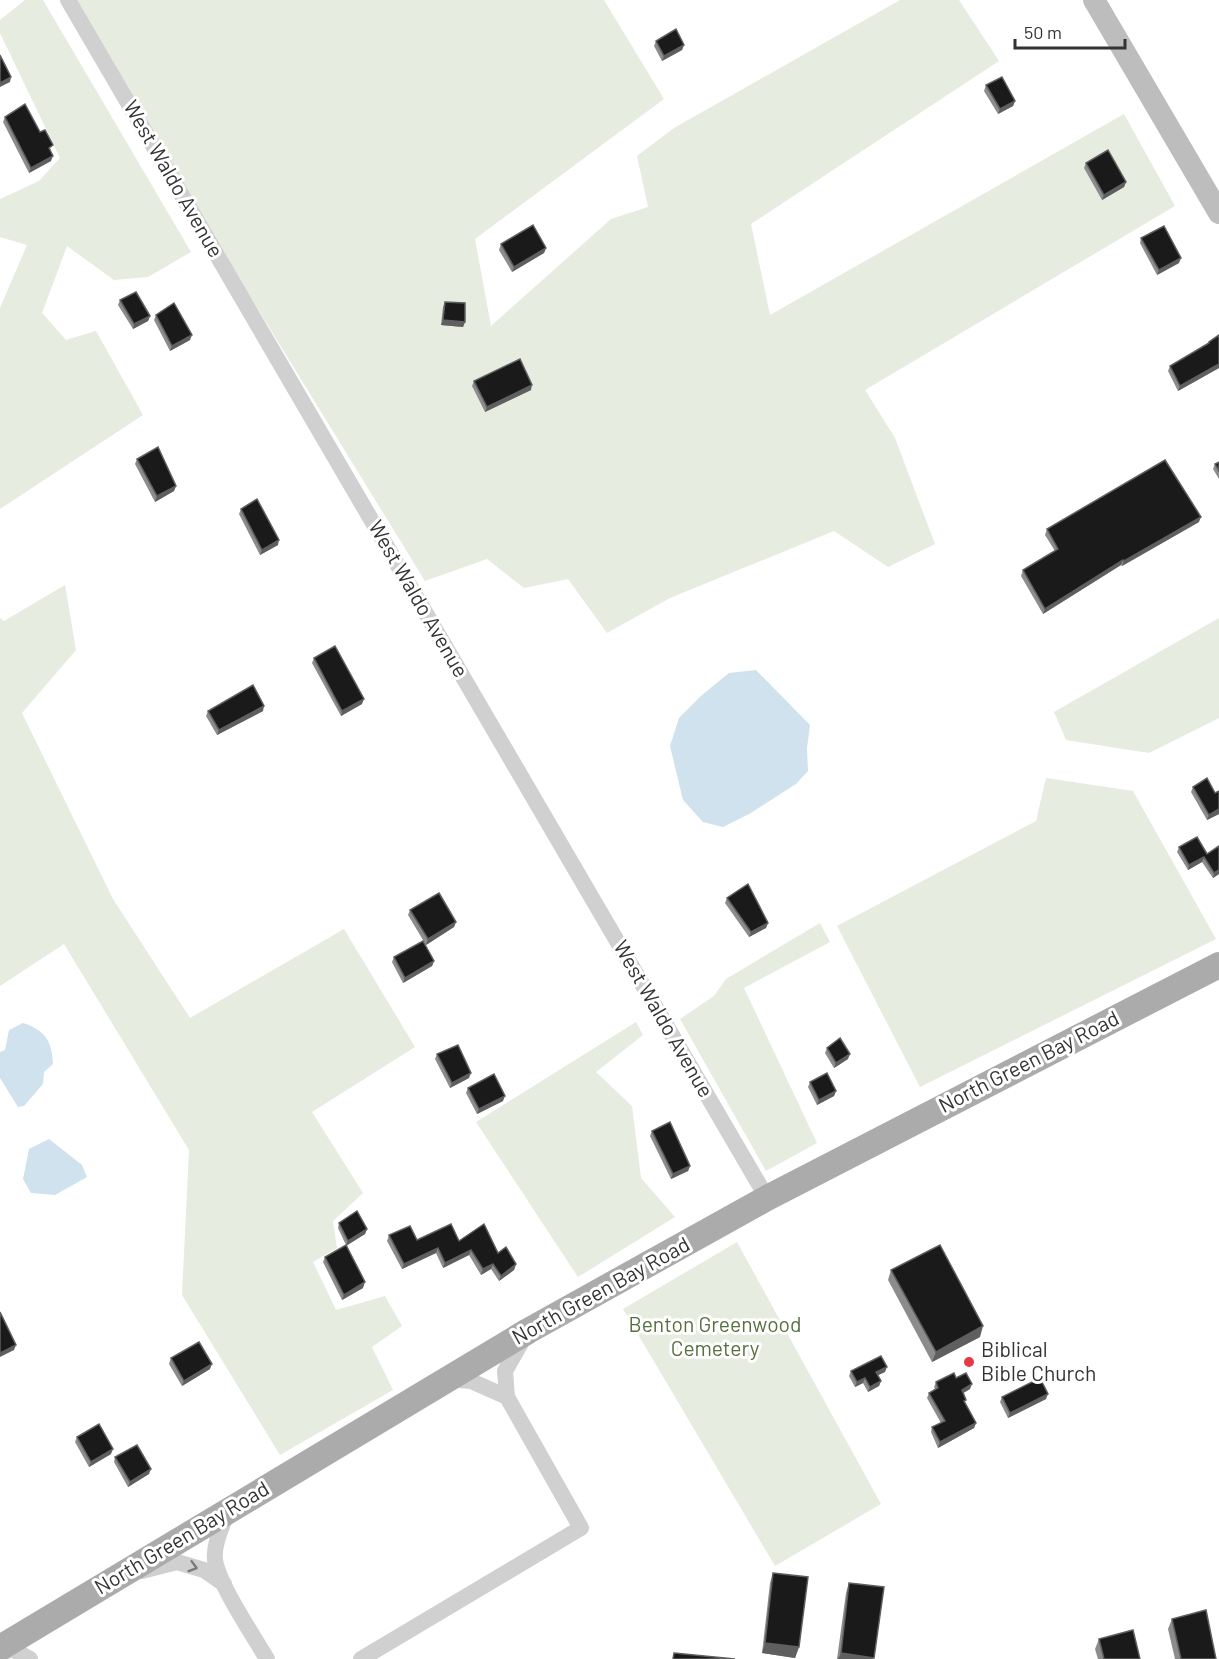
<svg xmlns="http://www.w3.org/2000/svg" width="1219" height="1659" viewBox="0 0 1219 1659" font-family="Barlow,sans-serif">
	<rect width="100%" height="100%" fill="#fff"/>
	<g fill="#e6ecdf">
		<polygon points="25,0 43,0 191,252 148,277 114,280 67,246 42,313 66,340 96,331 143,415 0,509 0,308 27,245 0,237 0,199 39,181 60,158 0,33 0,20"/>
		<polygon points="68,0 604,0 664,99 475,239 491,326 611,219 648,207 637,156 674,128 900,0 959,0 999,61 751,224 770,315 1124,114 1175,206 865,390 895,438 935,544 888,567 834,531 670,598 607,633 568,579 524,588 487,559 425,581"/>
		<polygon points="65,585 76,650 22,713 113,899 190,1018 344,929 415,1047 312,1112 363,1193 333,1221 337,1248 313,1262 336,1310 385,1296 402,1326 372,1347 393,1390 280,1455 182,1295 189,1150 64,944 0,986 0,618 4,621"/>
		<polygon points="1219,618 1219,718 1149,753 1066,740 1054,712"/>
		<polygon points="1046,778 1133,791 1216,939 920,1087 837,926 1036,821"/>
		<polygon points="820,923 830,942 744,988 817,1143 766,1171 680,1019 714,996 726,979"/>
		<polygon points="636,1022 643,1035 596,1072 632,1106 641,1178 675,1217 578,1277 476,1122"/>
		<polygon points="737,1242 881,1504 775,1566 623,1309"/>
	</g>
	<g fill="#cfe2ee">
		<polygon points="756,670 810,725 807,748 808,771 796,784 749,814 723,827 703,822 683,800 670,746 679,718 702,695 729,673"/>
		<path d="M23 1023C45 1030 52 1041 53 1064L44 1072 43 1084 24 1106 18 1107 0 1078V1052L5 1050 9 1030Z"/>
		<polygon points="49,1139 82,1165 87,1177 55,1195 31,1193 23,1179 29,1149"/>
	</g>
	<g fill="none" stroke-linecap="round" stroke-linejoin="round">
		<g stroke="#d0d0d0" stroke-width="16">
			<polyline points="68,0 767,1198"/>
			<polyline points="447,1379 471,1381 507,1397"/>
			<path d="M228 1511C223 1525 213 1544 215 1560 219 1585 253 1635 267 1659"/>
			<polyline points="142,1571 177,1562 204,1570 224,1584"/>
			<polyline points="5,1652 5,1645 30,1659"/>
			<polyline points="361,1659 581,1528 507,1397 505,1371 525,1336"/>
		</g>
		<polyline stroke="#bdbdbd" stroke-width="22" points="1094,0 1219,213"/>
		<polyline stroke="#ababab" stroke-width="26" points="0,1648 528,1331 767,1198 1219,965"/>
	</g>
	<g fill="#8c8c8c">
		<polygon points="656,41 684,45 682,50 662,61 654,46"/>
		<polygon points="986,85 1015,101 1013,106 998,114 984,91"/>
		<polygon points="5,117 40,132 51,150 50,151 51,161 29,173 3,122"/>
		<polygon points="1086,163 1126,182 1124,187 1102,200 1084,168"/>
		<polygon points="1141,238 1179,263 1157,275 1140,243"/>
		<polygon points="501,244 546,248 544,253 512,272 499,250"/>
		<polygon points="120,300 150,316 148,321 133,329 118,305"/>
		<polygon points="445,302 465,322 463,327 441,325 443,307"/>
		<polygon points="156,315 190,340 170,351 154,320"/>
		<polygon points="1219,335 1219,368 1178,391 1168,371 1170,366 1208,344 1209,342"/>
		<polygon points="474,381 531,390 485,412 472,386"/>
		<polygon points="137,459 176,486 174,491 155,502 135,464"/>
		<polygon points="1219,462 1219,479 1213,469 1215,464"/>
		<polygon points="241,509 278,545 260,555 239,514"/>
		<polygon points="1199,522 1122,566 1121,565 1043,614 1021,576 1023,570 1055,551 1045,535 1047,529"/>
		<polygon points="314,658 362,704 341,716 312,663"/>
		<polygon points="208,711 263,711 217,735 206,716"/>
		<polygon points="1193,787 1215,793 1219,791 1219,814 1207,820 1191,792"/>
		<polygon points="1197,837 1219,874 1213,878 1202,862 1188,870 1177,852 1179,847"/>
		<polygon points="727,898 768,923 766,928 749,937 725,903"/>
		<polygon points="410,910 456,922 454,927 426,945 408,915"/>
		<polygon points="394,957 434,961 432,966 403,983 392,962"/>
		<polygon points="827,1048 848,1059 834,1068 825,1053"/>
		<polygon points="437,1054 469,1078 450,1088 435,1059"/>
		<polygon points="810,1082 836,1091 834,1096 817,1105 808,1087"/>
		<polygon points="468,1088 503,1101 477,1114 466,1093"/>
		<polygon points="652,1131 690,1166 688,1171 671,1179 650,1136"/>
		<polygon points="339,1223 367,1229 365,1234 347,1245 363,1288 342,1300 323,1262 325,1257 346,1245 338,1228"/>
		<polygon points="389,1235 417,1240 459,1241 498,1253 516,1264 514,1270 499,1281 491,1269 481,1275 469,1255 443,1268 436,1253 402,1269 387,1241"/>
		<polygon points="891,1270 980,1337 932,1362 888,1280"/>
		<polygon points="171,1358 210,1369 182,1386 169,1364"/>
		<polygon points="851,1371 885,1372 878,1375 881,1381 879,1386 868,1392 863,1383 855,1387 849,1376"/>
		<polygon points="956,1378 970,1389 963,1393 965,1403 976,1423 974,1428 938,1448 931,1432 932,1427 941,1423 927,1398 929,1393 935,1389 934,1387 936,1382"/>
		<polygon points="1002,1397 1046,1399 1008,1418 1000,1402"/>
		<polygon points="77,1437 111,1454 89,1467 75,1442"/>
		<polygon points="115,1457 149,1474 128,1487 114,1462"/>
		<polygon points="773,1573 799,1647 795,1658 762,1653 770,1583"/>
		<polygon points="849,1583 884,1587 873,1659 837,1659 846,1593"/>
		<polygon points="1172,1619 1216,1659 1175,1659 1168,1629"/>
		<polygon points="1099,1639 1140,1659 1098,1659 1095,1649"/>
	</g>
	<g fill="#5f5f5f">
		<polygon points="684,45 682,50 662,61 664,56"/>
		<polygon points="11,77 10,82 0,87 0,83"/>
		<polygon points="1015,101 1013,106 998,114 1000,109"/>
		<polygon points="53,156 51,161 29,173 31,168"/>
		<polygon points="1126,182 1124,187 1102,200 1104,195"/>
		<polygon points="546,248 544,253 512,272 514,267"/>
		<polygon points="1181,258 1179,263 1157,275 1159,270"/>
		<polygon points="150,316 148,321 133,329 134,324"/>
		<polygon points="443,320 465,322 463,327 441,325"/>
		<polygon points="192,335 190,340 170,351 172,346"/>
		<polygon points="1219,364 1219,368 1178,391 1180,386"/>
		<polygon points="532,385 531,390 485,412 487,407"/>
		<polygon points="176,486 174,491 155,502 157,496"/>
		<polygon points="1201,517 1199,522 1122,566 1124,561"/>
		<polygon points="279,540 278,545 260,555 262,550"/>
		<polygon points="1123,560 1121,565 1043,614 1045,609"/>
		<polygon points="364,699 362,704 341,716 342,711"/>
		<polygon points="264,706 263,711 217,735 219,730"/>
		<polygon points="1219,809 1219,814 1207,820 1209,815"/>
		<polygon points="1204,857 1202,862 1188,870 1189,865"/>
		<polygon points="1219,870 1219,874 1213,878 1214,873"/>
		<polygon points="456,922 454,927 426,945 428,939"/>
		<polygon points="768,923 766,928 749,937 751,932"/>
		<polygon points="434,961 432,966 403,983 405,978"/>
		<polygon points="850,1054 848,1059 834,1068 836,1063"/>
		<polygon points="471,1073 469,1078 450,1088 452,1083"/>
		<polygon points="836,1091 834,1096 817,1105 819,1100"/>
		<polygon points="505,1096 503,1101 477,1114 479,1109"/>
		<polygon points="690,1166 688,1171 671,1179 673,1174"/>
		<polygon points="367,1229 365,1234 346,1246 348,1241"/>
		<polygon points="438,1248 436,1253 402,1269 404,1264"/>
		<polygon points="471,1250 469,1255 443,1268 445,1263"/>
		<polygon points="493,1264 491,1269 481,1275 483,1269"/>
		<polygon points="516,1264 514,1270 499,1281 501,1276"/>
		<polygon points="365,1282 363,1288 342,1300 344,1295"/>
		<polygon points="983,1326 980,1337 932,1362 936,1352"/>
		<polygon points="16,1345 14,1350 0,1357 0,1353"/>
		<polygon points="212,1364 210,1369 182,1386 184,1381"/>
		<polygon points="887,1367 885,1372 874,1377 876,1372"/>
		<polygon points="865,1378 863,1383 855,1387 857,1382"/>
		<polygon points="881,1381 879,1386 868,1392 870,1387"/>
		<polygon points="972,1384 970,1389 960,1395 962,1390"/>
		<polygon points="1048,1394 1046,1399 1008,1418 1010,1413"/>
		<polygon points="976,1423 974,1428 938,1448 940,1442"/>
		<polygon points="113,1449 111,1454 89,1467 91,1462"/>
		<polygon points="151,1469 149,1474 128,1487 130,1482"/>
		<polygon points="765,1643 799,1647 795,1658 762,1653"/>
		<polygon points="841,1653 874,1658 873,1659 838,1659"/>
	</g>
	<g fill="#1a1a1a" stroke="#5f5f5f" stroke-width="1.5">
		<polygon points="676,29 684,45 664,56 656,41"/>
		<polygon points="0,55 11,77 0,83"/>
		<polygon points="1002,77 1015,101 1000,109 986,85"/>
		<polygon points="25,104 40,132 45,130 53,145 49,148 53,156 31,168 5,117"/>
		<polygon points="1108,150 1126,182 1104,195 1086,163"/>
		<polygon points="533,225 546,248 514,267 501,244"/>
		<polygon points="1164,226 1181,258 1159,270 1141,238"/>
		<polygon points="136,292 150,316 134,324 120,300"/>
		<polygon points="445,302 465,303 465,322 443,320"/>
		<polygon points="174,303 192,335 172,346 156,315"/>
		<polygon points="1219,335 1219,364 1180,386 1170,366 1209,343 1209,342"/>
		<polygon points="520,359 532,385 487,407 474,381"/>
		<polygon points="158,447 176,486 157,496 137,459"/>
		<polygon points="1165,460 1201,517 1124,561 1123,560 1045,609 1023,570 1058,549 1047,529"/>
		<polygon points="1219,462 1219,471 1215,464"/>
		<polygon points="257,499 279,540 262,550 241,509"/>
		<polygon points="335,646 364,699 342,711 314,658"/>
		<polygon points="253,685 264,706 219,730 208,711"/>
		<polygon points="1207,778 1215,793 1219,791 1219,809 1209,815 1193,787"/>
		<polygon points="1197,837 1207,854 1219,846 1219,870 1214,873 1204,857 1189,865 1179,847"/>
		<polygon points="748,884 768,923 751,932 727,898"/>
		<polygon points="439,893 456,922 428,939 410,910"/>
		<polygon points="423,941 434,961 405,978 394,957"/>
		<polygon points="840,1038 850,1054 836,1063 827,1048"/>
		<polygon points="458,1045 471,1073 452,1083 437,1054"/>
		<polygon points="827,1073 836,1091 819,1100 810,1082"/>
		<polygon points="494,1074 505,1096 479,1109 468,1088"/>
		<polygon points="670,1122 690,1166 673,1174 652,1131"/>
		<polygon points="357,1211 367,1229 348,1241 339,1223"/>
		<polygon points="451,1224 459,1241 484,1224 498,1253 506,1247 516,1264 501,1276 493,1264 483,1269 471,1250 445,1263 438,1248 404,1264 389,1235 410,1226 417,1240"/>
		<polygon points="346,1245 365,1282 344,1295 325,1257"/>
		<polygon points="940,1245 983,1326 936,1352 891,1270"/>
		<polygon points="0,1312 16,1345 0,1353"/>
		<polygon points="199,1342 212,1364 184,1381 171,1358"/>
		<polygon points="881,1356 887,1367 876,1372 881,1381 870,1387 865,1378 857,1382 851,1371"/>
		<polygon points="954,1373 956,1378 966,1373 972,1384 962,1390 966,1400 964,1401 976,1423 940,1442 932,1427 945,1421 929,1393 938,1388 936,1382"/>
		<polygon points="1040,1378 1048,1394 1010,1413 1002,1397"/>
		<polygon points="99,1424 113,1449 91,1462 77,1437"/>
		<polygon points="137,1445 151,1469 130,1482 115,1457"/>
		<polygon points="773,1573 808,1577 799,1647 765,1643"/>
		<polygon points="849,1583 884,1587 874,1658 841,1653"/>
		<polygon points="1206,1610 1216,1659 1181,1659 1172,1619"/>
		<polygon points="1133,1630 1140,1659 1104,1659 1099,1639"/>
		<polygon points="674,1653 735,1659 673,1659"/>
	</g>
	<defs><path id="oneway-chevron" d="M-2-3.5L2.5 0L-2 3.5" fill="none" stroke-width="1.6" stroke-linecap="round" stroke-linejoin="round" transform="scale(1.5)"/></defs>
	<use stroke="#7a7a7a" href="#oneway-chevron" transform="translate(193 1567) rotate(16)"/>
	<circle fill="#e63946" stroke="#fff" stroke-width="2" cx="969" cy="1362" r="6"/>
	<g text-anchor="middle" stroke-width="6" stroke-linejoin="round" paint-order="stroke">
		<g font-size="21" fill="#333" stroke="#fff">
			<text transform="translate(173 179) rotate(60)" y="7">West Waldo Avenue</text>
			<text transform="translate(418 599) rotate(60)" y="7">West Waldo Avenue</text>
			<text transform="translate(663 1019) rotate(60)" y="7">West Waldo Avenue</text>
			<text transform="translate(1029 1062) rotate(-27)" y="7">North Green Bay Road</text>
			<text transform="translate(601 1291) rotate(-29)" y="7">North Green Bay Road</text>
			<text transform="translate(182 1538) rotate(-31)" y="7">North Green Bay Road</text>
		</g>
		<g font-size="21" fill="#56703f" stroke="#fff">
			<text x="715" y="1332">Benton Greenwood<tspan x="715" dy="24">Cemetery</tspan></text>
		</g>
		<g font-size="21" fill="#333" stroke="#fff" text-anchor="start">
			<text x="981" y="1357">Biblical<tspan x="981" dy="24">Bible Church</tspan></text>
		</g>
	</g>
	<path d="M1015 39v9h110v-9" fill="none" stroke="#333333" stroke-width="3"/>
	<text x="1024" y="39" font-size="18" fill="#333333" stroke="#ffffff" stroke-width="4.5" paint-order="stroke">50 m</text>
</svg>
